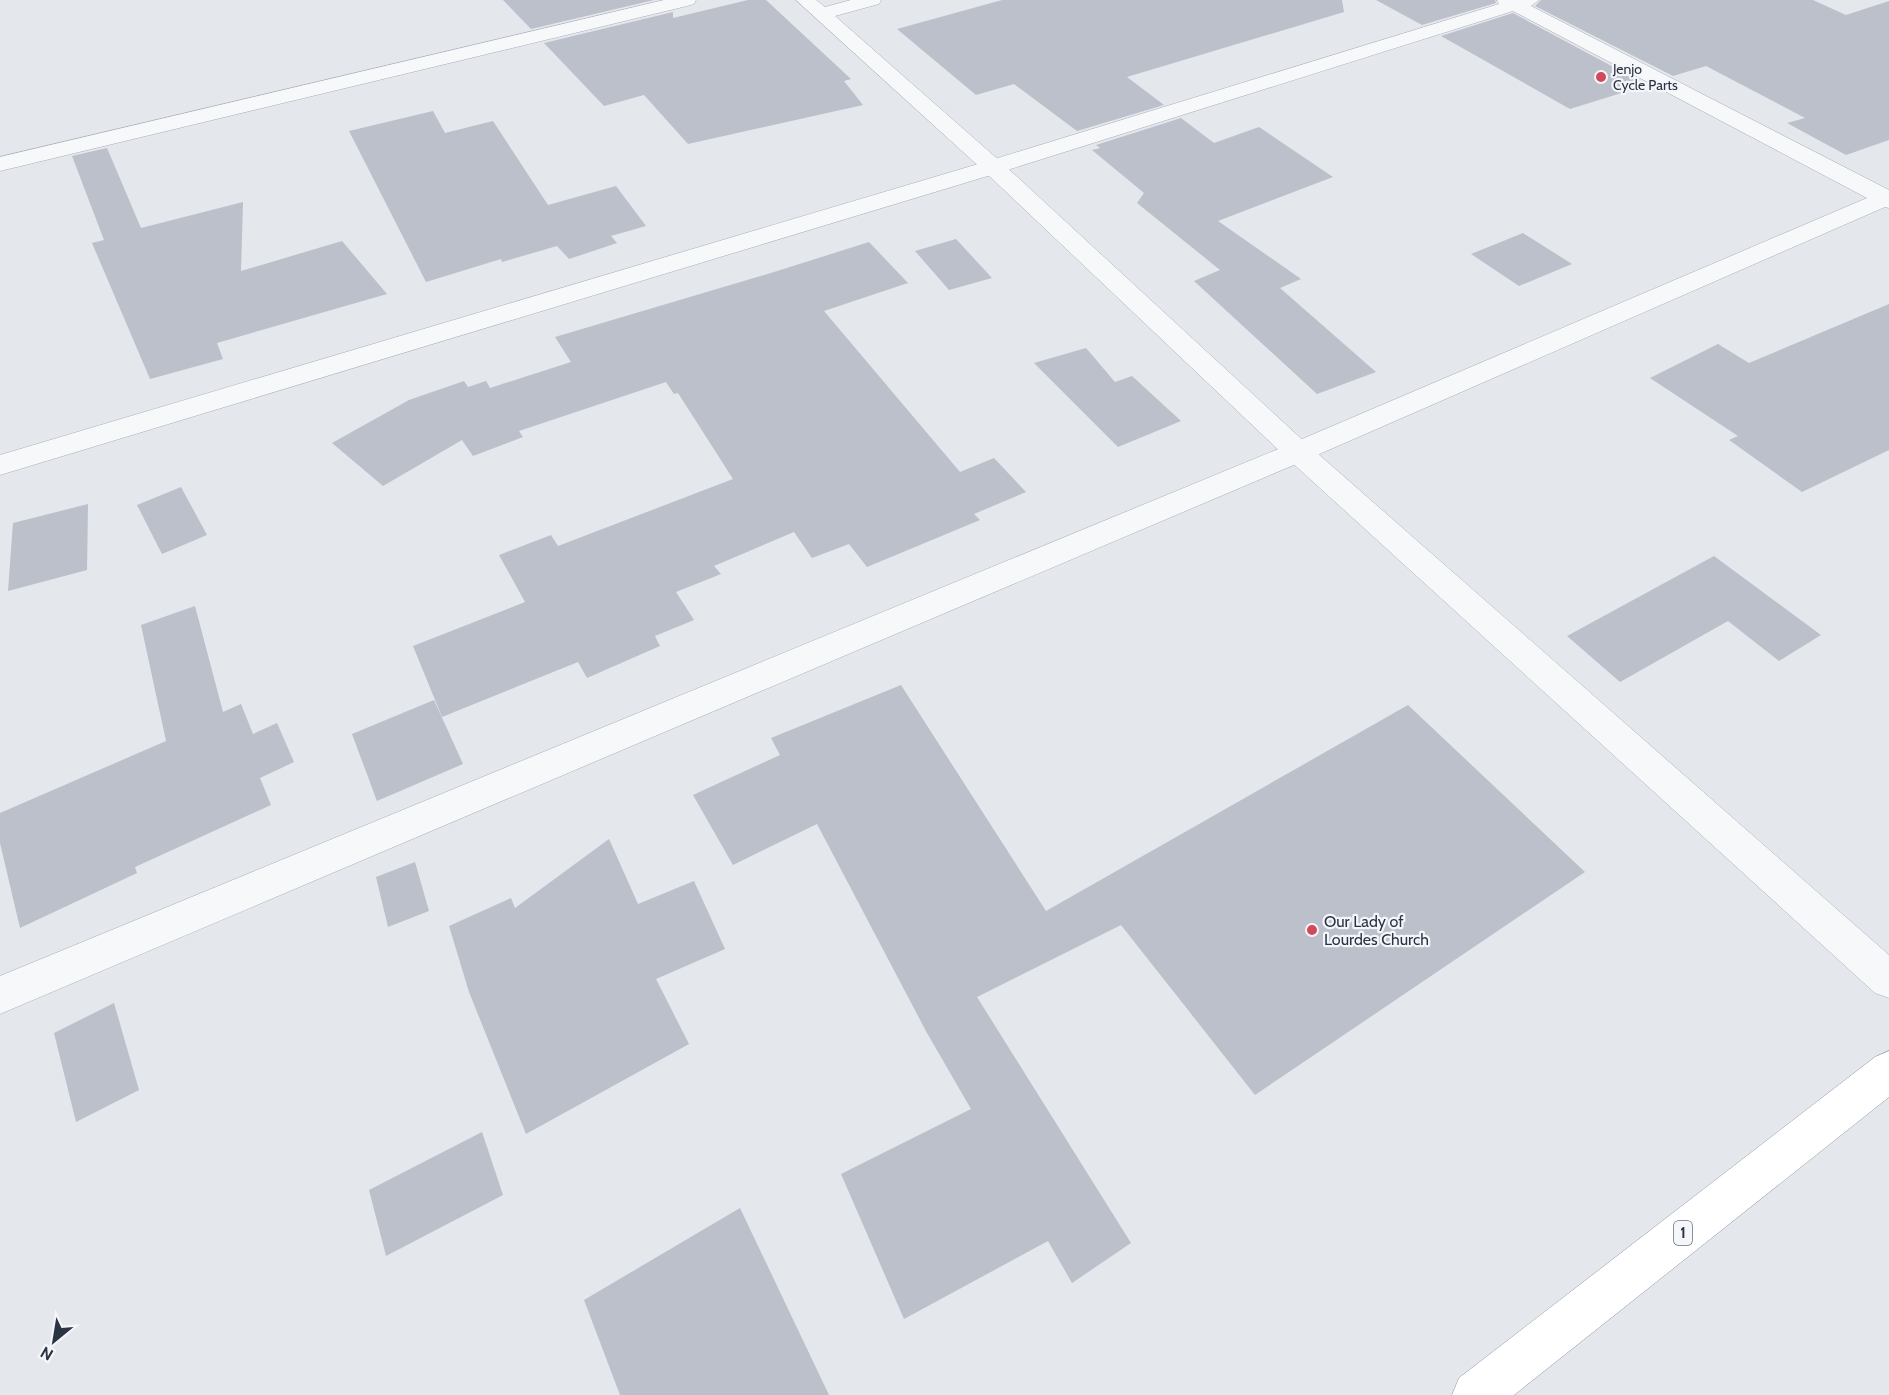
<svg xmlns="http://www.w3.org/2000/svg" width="1889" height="1395" viewBox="0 0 1889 1395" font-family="Cabin,sans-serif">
	<rect width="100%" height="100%" fill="#e4e7ec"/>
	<g fill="#bbc0ca">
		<polygon points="503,0 654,0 531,29"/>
		<polygon points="748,0 766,0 851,79 844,81 863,105 688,144 644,95 604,106 544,43 673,12 673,18"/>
		<polygon points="1002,0 1342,0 1344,12 1127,77 1164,105 1077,131 1014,84 976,95 897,29"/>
		<polygon points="1376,0 1495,0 1496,3 1422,25"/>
		<polygon points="1541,0 1813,0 1846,15 1889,1 1889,140 1846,155 1787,123 1805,118 1706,66 1673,76 1535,6"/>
		<polygon points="1513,13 1647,85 1570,109 1441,36"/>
		<polygon points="433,111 445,133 493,121 548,205 616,186 646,226 611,236 617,243 569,259 557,246 502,262 501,259 426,282 349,131"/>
		<polygon points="1181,118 1214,143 1259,127 1333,177 1218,221 1301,279 1280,288 1376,372 1317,394 1194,281 1220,270 1137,203 1144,193 1092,150 1100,148 1096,145"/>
		<polygon points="107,148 141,228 243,202 241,271 342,241 387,294 217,343 223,359 150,379 92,243 104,240 72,156"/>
		<polygon points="1523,233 1572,264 1519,286 1471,254"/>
		<polygon points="956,239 992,278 949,290 915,251"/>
		<polygon points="869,242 908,283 824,311 960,472 994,458 1026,492 974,514 980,520 867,567 849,544 812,558 794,532 714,566 721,574 676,592 694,620 655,636 660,646 587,678 578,662 442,717 413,646 525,602 499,555 551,535 558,546 733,479 678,393 674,394 666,382 519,431 523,437 473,456 462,440 383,486 332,443 409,400 464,381 468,387 486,381 490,388 571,362 555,337 771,273"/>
		<polygon points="1889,304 1889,450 1802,492 1729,440 1738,436 1650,378 1718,344 1749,363"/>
		<polygon points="1086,348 1115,382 1132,376 1181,421 1118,447 1034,363"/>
		<polygon points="181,487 207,535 162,554 137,505"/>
		<polygon points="88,504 87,570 8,591 13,523"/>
		<polygon points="1714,556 1821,635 1779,661 1728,621 1620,682 1567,636"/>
		<polygon points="195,606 223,712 241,704 253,734 277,723 294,762 260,778 271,805 135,867 137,873 20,928 0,843 0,813 166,741 141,625"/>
		<polygon points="901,685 1046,911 1408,705 1585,872 1255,1095 1121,925 977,997 1131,1243 1072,1283 1048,1241 904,1319 841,1174 971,1109 927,1033 817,824 733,865 693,795 780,755 771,738"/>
		<polygon points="434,700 463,764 377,801 352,734"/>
		<polygon points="609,839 638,904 694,881 725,949 656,979 689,1044 526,1134 469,992 449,926 511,898 515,908"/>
		<polygon points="415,862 429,911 388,927 376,877"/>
		<polygon points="114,1003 139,1090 76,1122 54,1033"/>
		<polygon points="482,1132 503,1195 386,1256 369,1190"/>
		<polygon points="740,1208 829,1395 620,1395 584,1300"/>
	</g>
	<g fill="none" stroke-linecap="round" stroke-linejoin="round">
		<defs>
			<g id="minor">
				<polygon points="664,0 696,0 694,4 687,6 0,171 0,157"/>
				<polygon points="1497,0 1539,0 1531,6 1889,190 1889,208 1885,207 1308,459 0,1014 0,976 1288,445 1867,198 1513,11 1001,172 0,475 0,455 985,162 1499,4"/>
			</g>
			<polygon id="tertiary" points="796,0 816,0 825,7 851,0 881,0 879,4 835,16 1001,162 1308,445 1889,955 1889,998 1875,993 1288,459 985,172"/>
			<polygon id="trunk" points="1889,1051 1889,1097 1514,1395 1452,1395 1459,1378 1875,1057"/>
		</defs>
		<use href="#minor" stroke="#a9aeb7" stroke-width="1"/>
		<use href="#tertiary" stroke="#a9aeb7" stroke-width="1"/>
		<use href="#trunk" stroke="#8b94a3" stroke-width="1"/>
		<use href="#minor" fill="#f7f8fa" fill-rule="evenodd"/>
		<use href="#tertiary" fill="#f7f8fa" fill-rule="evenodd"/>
		<use href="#trunk" fill="#fff" fill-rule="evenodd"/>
	</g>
	<g fill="#d1495b" stroke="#f4f6f9" stroke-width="2">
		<circle cx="1601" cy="77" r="6"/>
		<circle cx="1312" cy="930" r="6"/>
	</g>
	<g text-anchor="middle" stroke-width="4.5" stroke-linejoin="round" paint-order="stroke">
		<g font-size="14" fill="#2b3445" stroke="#f4f6f9" text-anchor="start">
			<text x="1613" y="74">Jenjo<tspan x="1613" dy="16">Cycle Parts</tspan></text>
		</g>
		<rect fill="#f4f6f9" stroke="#676e7b" stroke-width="1.5" x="1674" y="1221" width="18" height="24" rx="4.5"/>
		<g font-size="15" font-weight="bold" fill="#2b3445">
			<text x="1683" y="1238">1</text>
		</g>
		<g font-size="16" fill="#2b3445" stroke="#f4f6f9" text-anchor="start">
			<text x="1324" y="927">Our Lady of<tspan x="1324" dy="18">Lourdes Church</tspan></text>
		</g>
	</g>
	<g transform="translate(54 1341) rotate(210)" stroke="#f4f6f9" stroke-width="4.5" paint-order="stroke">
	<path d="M0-4.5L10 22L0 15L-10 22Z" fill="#2b3445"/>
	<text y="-9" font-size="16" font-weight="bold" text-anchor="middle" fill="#2b3445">N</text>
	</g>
</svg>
